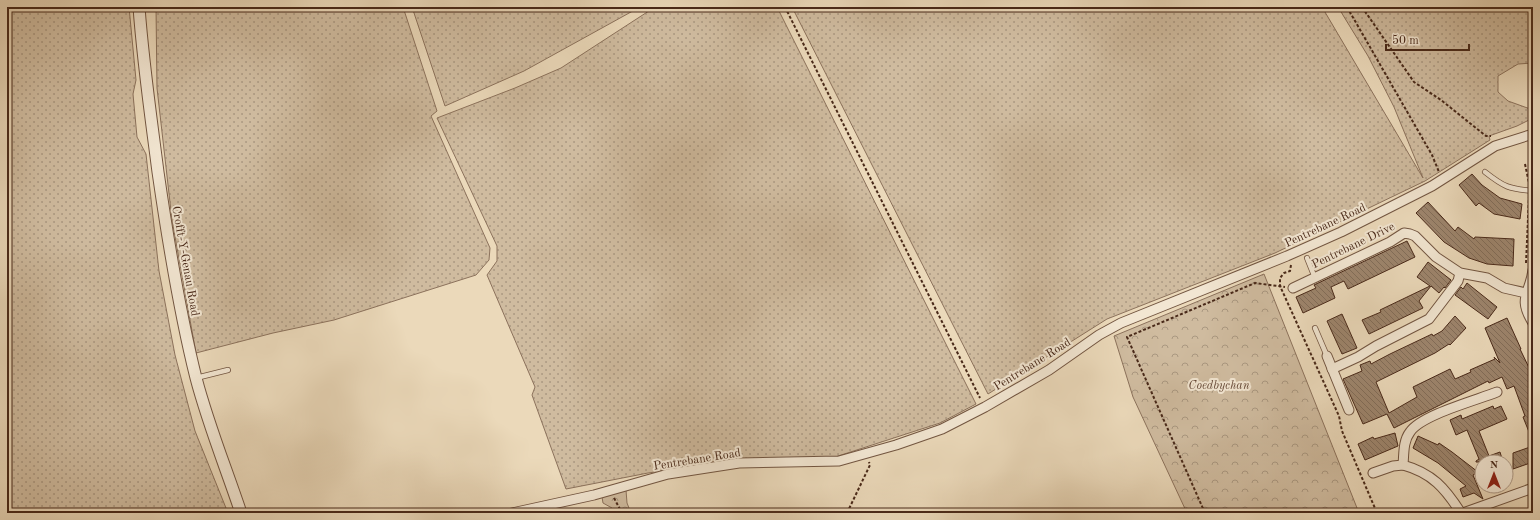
<svg xmlns="http://www.w3.org/2000/svg" width="1540" height="520" viewBox="0 0 1540 520" font-family="'Old Standard TT',serif">
	<defs>
		<pattern id="grass-dots" width="8" height="8" patternUnits="userSpaceOnUse"><rect width="8" height="8" fill="#cfbb9f"/><path d="M2 2h.1M6 6h.1" fill="none" stroke="#aa9881" stroke-width="1.8" stroke-linecap="round"/></pattern>
		<pattern id="forest-crowns" width="20" height="18" patternUnits="userSpaceOnUse"><rect width="20" height="18" fill="#cfbb9f"/><path d="M2 6a3 3 0 1 1 6 0M12 15a3 3 0 1 1 6 0" fill="none" stroke="#aa9881"/></pattern>
		<pattern id="building-back-hatch" width="6" height="6" patternUnits="userSpaceOnUse"><rect width="6" height="6" fill="#9d856d"/><path d="M-1 5l2 2M0 0l6 6M5-1l2 2" fill="none" stroke="#826d59"/></pattern>
	</defs>
	<rect width="100%" height="100%" fill="#ebd9ba"/>
	<filter id="stains"><feTurbulence type="fractalNoise" baseFrequency=".005" numOctaves="4"/><feColorMatrix values="0 0 0 0 .2 0 0 0 0 .09 0 0 0 0 .02 0 0 0 .5 -.17"/></filter>
	<radialGradient id="worn" r=".72"><stop offset=".6" stop-color="#630" stop-opacity="0"/><stop offset="1" stop-color="#630" stop-opacity=".3"/></radialGradient>
	<g fill="url(#grass-dots)" stroke="#8c725c">
		<polygon points="7,7 129,7 136,80 133,94 137,137 146,154 159,271 175,355 195,431 228,513 7,513"/>
		<polygon points="156,7 403,7 437,111 431,116 490,248 489,260 476,275 334,320 273,333 196,353 172,220 157,88"/>
		<polygon points="412,7 640,7 524,71 445,106"/>
		<polygon points="655,7 777,7 976,404 940,423 832,458 735,460 648,473 566,489 532,395 535,387 487,275 497,261 497,246 437,118 515,88 561,68"/>
		<polygon points="792,7 1322,7 1423,178 1394,107 1368,56 1338,7 1533,7 1533,63 1518,64 1498,76 1498,92 1508,101 1533,110 1533,118 1517,126 1489,136 1490,140 1425,181 1275,253 1107,319 988,394"/>
	</g>
	<g fill="url(#forest-crowns)" stroke="#8c725c">
		<polygon points="1264,274 1359,513 1187,513 1133,397 1114,336"/>
		<polygon points="626,490 627,503 631,513 614,513 612,508 603,503 602,497"/>
	</g>
	<g fill="url(#building-back-hatch)" stroke="#492919">
		<polygon points="1472,174 1482,185 1500,198 1522,204 1520,219 1494,214 1479,203 1476,206 1459,185"/>
		<polygon points="1428,202 1455,231 1458,227 1474,239 1475,237 1514,239 1513,266 1487,264 1469,258 1444,242 1416,213"/>
		<polygon points="1407,241 1415,257 1348,289 1344,281 1331,287 1335,298 1303,313 1296,297 1316,288 1314,285"/>
		<polygon points="1428,262 1451,280 1445,288 1444,287 1439,293 1431,286 1419,301 1423,308 1369,334 1362,320 1381,312 1380,310 1430,286 1417,277"/>
		<polygon points="1467,283 1497,307 1488,319 1455,295 1461,287 1463,289"/>
		<polygon points="1342,314 1357,348 1342,354 1327,321"/>
		<polygon points="1455,316 1466,328 1450,345 1449,344 1435,353 1376,382 1389,413 1417,397 1413,387 1450,369 1455,379 1471,372 1470,370 1495,359 1494,357 1500,363 1485,328 1507,318 1521,349 1520,349 1533,376 1533,442 1523,417 1525,416 1514,386 1507,389 1502,377 1489,383 1488,381 1394,428 1387,414 1363,424 1343,379 1362,371 1360,365 1370,361 1371,364 1390,354 1432,334 1433,336 1442,331"/>
		<polygon points="1493,406 1494,409 1501,406 1507,419 1479,431 1489,456 1500,452 1503,462 1476,462 1476,461 1479,459 1467,430 1456,435 1450,420 1461,415 1462,419"/>
		<polygon points="1395,433 1398,446 1365,460 1358,444 1373,437 1374,439"/>
		<polygon points="1418,436 1438,445 1439,443 1452,452 1478,472 1473,475 1483,499 1474,493 1463,497 1460,489 1466,486 1438,463 1413,448"/>
		<polygon points="1533,446 1533,462 1513,469 1513,453"/>
	</g>
	<g fill="none" stroke-linecap="round" stroke-linejoin="round">
		<defs>
			<g id="service">
				<path d="M1485 172C1504 187 1509 189 1533 191"/>
				<polyline points="1307,258 1315,278"/>
				<polyline points="1315,328 1327,356"/>
				<polyline points="196,378 228,370"/>
			</g>
			<g id="minor">
				<path d="M1533 270C1530 294 1517 297 1533 323"/>
				<polyline points="1293,288 1390,242 1404,233 1410,234 1415,236 1436,257 1460,273 1487,278 1504,288 1526,293"/>
				<polyline points="1327,356 1349,410"/>
				<polyline points="1332,369 1358,357 1376,346 1429,319 1458,281 1460,273"/>
				<polyline points="1373,473 1393,466 1403,465"/>
				<polyline points="512,513 594,495 668,474 739,463 839,461 896,445 942,429 985,407 1049,370 1099,335 1121,323 1287,256 1341,232 1432,186 1495,146 1533,134"/>
				<path d="M1461 513C1445 488 1432 473 1403 465 1404 454 1403 441 1410 432 1421 415 1477 400 1497 392"/>
				<polyline points="1463,513 1533,488"/>
			</g>
			<path id="tertiary" d="M139 7C143 63 151 117 158 172 168 241 179 310 196 378 208 424 226 468 241 513"/>
		</defs>
		<use href="#service" stroke="#725541" stroke-width="6"/>
		<use href="#minor" stroke="#725541" stroke-width="11"/>
		<use href="#tertiary" stroke="#725541" stroke-width="13"/>
		<g stroke="#492919" stroke-width="2" stroke-dasharray="3 2" stroke-linecap="butt">
			<polyline points="785,7 980,398"/>
			<polyline points="1347,7 1432,155 1439,172"/>
			<polyline points="1362,7 1414,82 1441,100 1486,136 1491,136"/>
			<polyline points="1525,164 1529,183"/>
			<polyline points="1526,263 1529,197"/>
			<polyline points="1291,265 1290,271 1284,273 1280,278 1280,286 1339,416 1342,431 1377,513"/>
			<polyline points="614,498 622,513"/>
			<polyline points="847,513 870,465 869,462"/>
			<polyline points="1205,513 1127,337 1255,283 1285,287"/>
		</g>
		<use href="#service" stroke="#f2e6d2" stroke-width="4.5"/>
		<use href="#minor" stroke="#f2e6d2" stroke-width="9"/>
		<use href="#tertiary" stroke="#f2e6d2" stroke-width="11"/>
	</g>
	<g text-anchor="middle" stroke-width="4" stroke-linejoin="round" paint-order="stroke">
		<g font-size="12" fill="#492919" stroke="#f2e6d2">
			<text transform="translate(1325 225) rotate(-25)" y="4">Pentrebane Road</text>
			<text transform="translate(1353 245) rotate(-26)" y="4">Pentrebane Drive</text>
			<text transform="translate(186 261) rotate(80)" y="4">Crofft-Y-Genau Road</text>
			<text transform="translate(1032 364) rotate(-32)" y="4">Pentrebane Road</text>
			<text transform="translate(697 459) rotate(-9)" y="4">Pentrebane Road</text>
		</g>
		<g font-size="12" font-style="italic" fill="#644634" stroke="#f2e6d2">
			<text x="1219" y="389">Coedbychan</text>
		</g>
	</g>
	<rect width="1540" height="520" fill="none" stroke="#ebd9ba" stroke-width="24"/>
	<rect x="8" y="8" width="1524" height="504" fill="none" stroke="#492919" stroke-width="2"/>
	<rect x="12" y="12" width="1516" height="496" fill="none" stroke="#492919"/>
	<g transform="translate(1494 474)"><circle r="19" fill="#f2e6d2" stroke="#ae9a88"/>
	<path d="M0-3L7 15L0 10L-7 15Z" fill="#8f2418"/>
	<text y="-6" font-size="11" font-weight="bold" text-anchor="middle" fill="#492919">N</text>
	</g>
	<path d="M1386 44v6h83v-6" fill="none" stroke="#492919" stroke-width="2"/>
	<text x="1392" y="44" font-size="12" fill="#492919" stroke="#f2e6d2" stroke-width="3" paint-order="stroke">50 m</text>
	<rect width="100%" height="100%" filter="url(#stains)"/>
	<rect width="100%" height="100%" fill="url(#worn)"/>
</svg>
